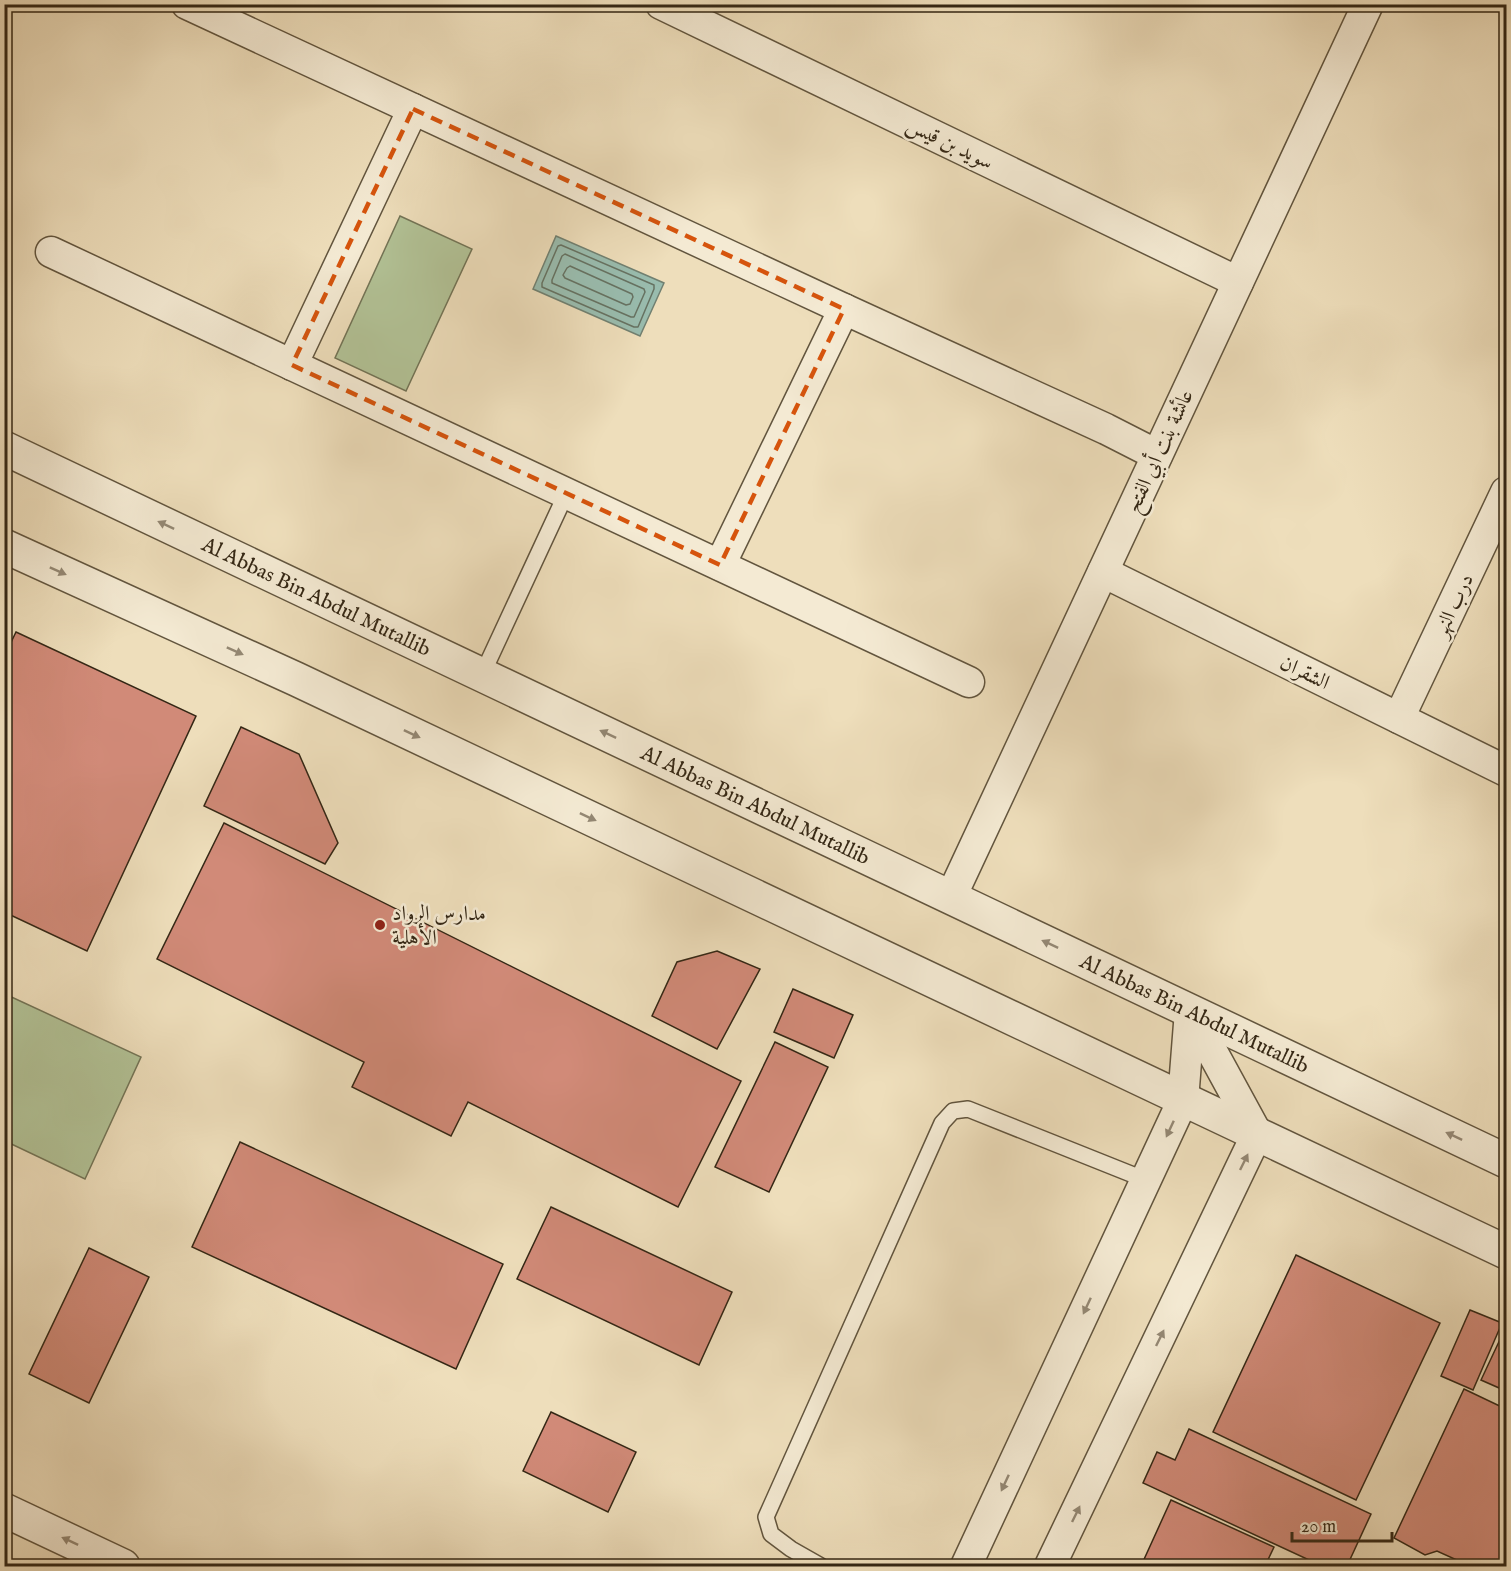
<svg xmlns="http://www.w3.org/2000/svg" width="1511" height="1571" viewBox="0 0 1511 1571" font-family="'IM FELL English',Amiri,serif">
	<rect width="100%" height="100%" fill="#eedebb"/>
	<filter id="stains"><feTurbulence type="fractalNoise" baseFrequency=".00333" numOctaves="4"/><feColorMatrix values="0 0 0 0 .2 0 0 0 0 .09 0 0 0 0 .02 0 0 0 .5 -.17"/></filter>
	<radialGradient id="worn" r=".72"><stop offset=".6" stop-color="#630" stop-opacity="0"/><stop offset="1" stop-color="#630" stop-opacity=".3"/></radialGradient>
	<g fill="#b2c296" stroke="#737456" stroke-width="1.5">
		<polygon points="400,216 472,249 406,391 335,358"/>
		<polygon points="5,994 141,1057 85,1179 5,1141"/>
	</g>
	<polygon fill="#99bcae" stroke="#718071" stroke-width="1.5" points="556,236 664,283 640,336 533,289"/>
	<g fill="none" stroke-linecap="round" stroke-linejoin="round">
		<g stroke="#667262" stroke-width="1.5">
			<polygon points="561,245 654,285 654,289 638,327 634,327 542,287 542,283 558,246"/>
			<polygon points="565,254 644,289 645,292 634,317 631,317 552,283 552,280 562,256"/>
			<polygon points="570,266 632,294 633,297 630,304 626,305 565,278 563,275 567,268"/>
		</g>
	</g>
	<g fill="#d18a78" stroke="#342715" stroke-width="1.5">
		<polygon points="16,632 196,716 87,951 4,912 4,657"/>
		<polygon points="241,727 299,754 338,843 325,864 204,806"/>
		<polygon points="224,823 741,1081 678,1207 468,1102 451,1136 352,1087 364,1062 157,959"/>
		<polygon points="717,951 760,969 717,1049 652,1016 677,962"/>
		<polygon points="793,989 853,1015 834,1058 774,1032"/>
		<polygon points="775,1042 828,1067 769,1192 715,1167"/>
		<polygon points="240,1142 503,1264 456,1369 192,1247"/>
		<polygon points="551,1207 732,1292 699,1365 517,1279"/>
		<polygon points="89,1248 149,1277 89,1403 29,1374"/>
		<polygon points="1296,1255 1440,1323 1356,1500 1213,1432"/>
		<polygon points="1470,1310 1502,1323 1473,1390 1441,1376"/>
		<polygon points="1504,1331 1506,1332 1506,1391 1481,1380"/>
		<polygon points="1464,1389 1506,1409 1506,1566 1470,1566 1437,1551 1425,1555 1394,1538"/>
		<polygon points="551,1412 636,1452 608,1512 523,1471"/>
		<polygon points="1189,1429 1371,1514 1347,1566 1322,1566 1143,1483 1157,1452 1175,1460"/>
		<polygon points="1171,1500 1274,1547 1265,1566 1141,1566"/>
	</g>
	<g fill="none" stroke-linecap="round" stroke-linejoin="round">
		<defs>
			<g id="service">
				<polyline points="482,675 566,494"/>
				<polyline points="821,1566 791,1549 771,1534 766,1517 942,1123 953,1111 968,1109 1146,1180"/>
			</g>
			<g id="minor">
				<polyline points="187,4 844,309 1106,429 1157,455"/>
				<polyline points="661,4 1238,282"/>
				<polyline points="51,252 969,682"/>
				<polyline points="292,365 413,109"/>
				<polyline points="720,565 844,309"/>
				<polyline points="1103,572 1506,771"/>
				<polyline points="1399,718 1506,492"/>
				<polyline points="951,897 1368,4"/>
				<polyline points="966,1566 1183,1100 1190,1011"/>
				<polyline points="1050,1566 1257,1134 1190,1011"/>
			</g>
			<g id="tertiary">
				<path id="s1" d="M4 448 1506 1161"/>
				<polyline points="4,546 296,679 1506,1252"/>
				<polyline points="4,1510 123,1566"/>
			</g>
		</defs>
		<use href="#service" stroke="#62553e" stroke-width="18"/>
		<use href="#minor" stroke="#62553e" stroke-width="33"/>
		<use href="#tertiary" stroke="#62553e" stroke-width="36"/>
		<use href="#service" stroke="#f4ead3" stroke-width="15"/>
		<use href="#minor" stroke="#f4ead3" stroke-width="30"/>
		<use href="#tertiary" stroke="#f4ead3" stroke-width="33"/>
	</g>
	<defs><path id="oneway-solid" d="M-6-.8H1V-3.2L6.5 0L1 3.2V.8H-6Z" transform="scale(1.5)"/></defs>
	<g fill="#948874">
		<use href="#oneway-solid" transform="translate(166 525) rotate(-155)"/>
		<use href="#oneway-solid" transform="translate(58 571) rotate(24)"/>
		<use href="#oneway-solid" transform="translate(235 651) rotate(24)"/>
		<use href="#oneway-solid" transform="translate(412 734) rotate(25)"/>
		<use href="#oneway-solid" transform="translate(608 734) rotate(-155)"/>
		<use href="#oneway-solid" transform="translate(588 817) rotate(25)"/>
		<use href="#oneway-solid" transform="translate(1050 944) rotate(-155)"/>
		<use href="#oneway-solid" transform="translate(1170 1129) rotate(115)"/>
		<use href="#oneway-solid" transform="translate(1454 1136) rotate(-155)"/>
		<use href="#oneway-solid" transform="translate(1244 1162) rotate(-64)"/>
		<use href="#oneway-solid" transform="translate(1087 1306) rotate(115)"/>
		<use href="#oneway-solid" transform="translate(1160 1338) rotate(-64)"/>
		<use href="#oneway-solid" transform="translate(1005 1483) rotate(115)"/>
		<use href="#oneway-solid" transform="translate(1076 1514) rotate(-64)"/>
		<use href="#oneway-solid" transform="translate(70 1541) rotate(-155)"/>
	</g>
	<path fill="none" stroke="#d6540d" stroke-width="4.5" stroke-dasharray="12 8" stroke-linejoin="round" d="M413 109 844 309 720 565 292 365Z"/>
	<circle fill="#8f2418" stroke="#f4ead3" stroke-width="2" cx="380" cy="925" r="6"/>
	<g text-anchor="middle" stroke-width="5" stroke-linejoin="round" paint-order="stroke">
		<g font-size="21" fill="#342715" stroke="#f4ead3">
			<text transform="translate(950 143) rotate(26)" y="7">سويد بن قيس</text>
			<text transform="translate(1159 451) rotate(-65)" y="7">عائشة بنت أبي الفتح</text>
			<text dy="7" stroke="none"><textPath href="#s1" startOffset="346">Al Abbas Bin Abdul Mutallib</textPath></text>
			<text transform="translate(1453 605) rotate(-65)" y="7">درب النهر</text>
			<text transform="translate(1305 672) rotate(26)" y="7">الشقران</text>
			<text dy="7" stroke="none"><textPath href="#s1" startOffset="832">Al Abbas Bin Abdul Mutallib</textPath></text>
			<text dy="7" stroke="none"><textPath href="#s1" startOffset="1318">Al Abbas Bin Abdul Mutallib</textPath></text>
		</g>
		<g font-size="21" fill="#342715" stroke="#f4ead3" text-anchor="start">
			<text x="392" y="920">مدارس الرواد<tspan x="392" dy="24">الأهلية</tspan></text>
		</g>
	</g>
	<rect width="1511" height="1571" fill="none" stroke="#eedebb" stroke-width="24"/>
	<rect x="6" y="6" width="1499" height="1559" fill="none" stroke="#342715" stroke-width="3"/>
	<rect x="12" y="12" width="1487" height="1547" fill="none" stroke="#342715" stroke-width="1.5"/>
	<path d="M1292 1532v9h100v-9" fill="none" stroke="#342715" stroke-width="3"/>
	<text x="1301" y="1532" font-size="18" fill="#342715" stroke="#f4ead3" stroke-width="4.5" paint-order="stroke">20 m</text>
	<rect width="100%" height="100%" filter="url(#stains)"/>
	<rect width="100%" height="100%" fill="url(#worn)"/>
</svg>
